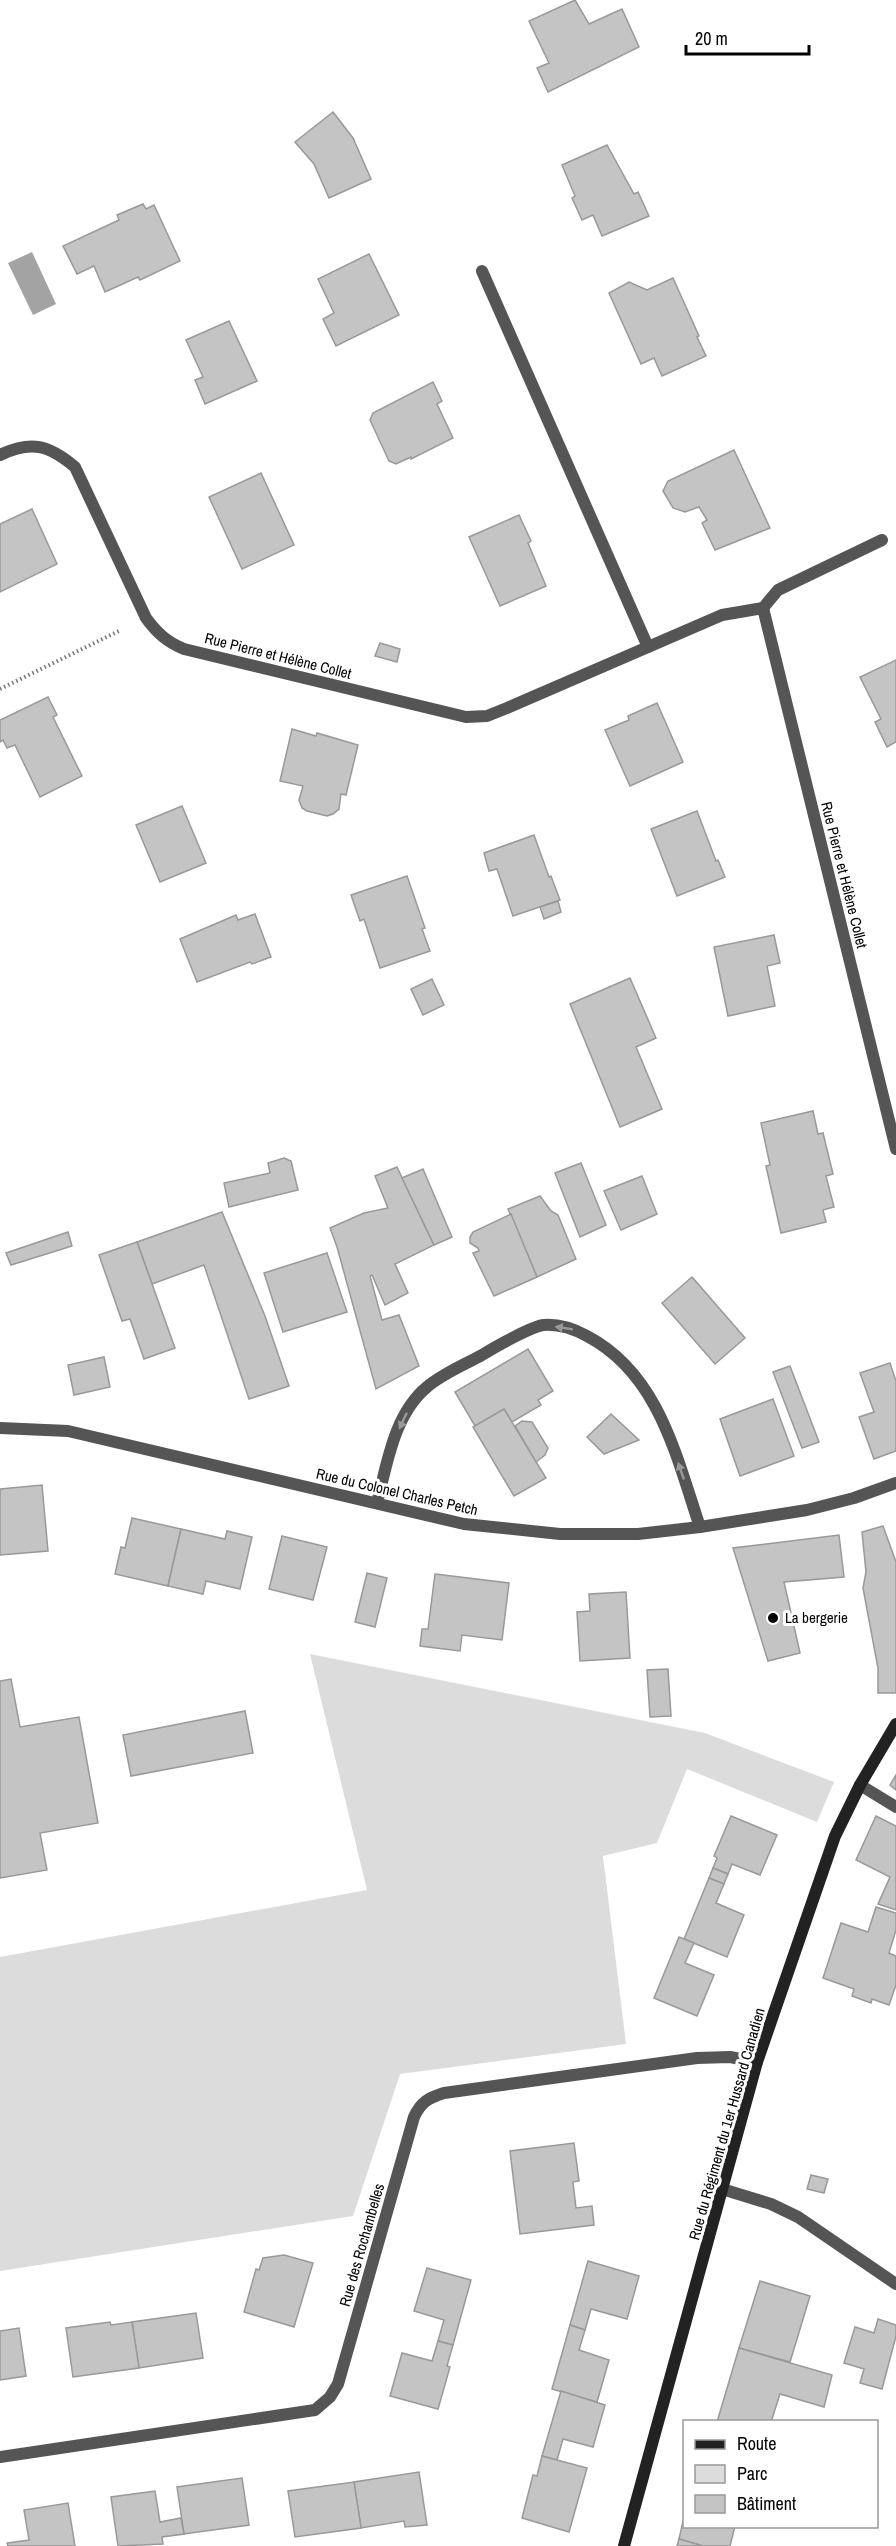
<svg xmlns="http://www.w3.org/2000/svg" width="896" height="2546" viewBox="0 0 896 2546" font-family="'Archivo Narrow',sans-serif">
	<rect width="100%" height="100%" fill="#fff"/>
	<polygon fill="#dcdcdc" points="310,1654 705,1733 834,1782 817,1822 687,1769 657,1843 603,1856 626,2044 400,2074 353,2216 0,2271 0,1957 367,1890"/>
	<polygon fill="#a3a3a3" points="32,252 56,304 33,315 8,263"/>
	<g fill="#c4c4c4" stroke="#999" stroke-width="1.5">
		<polygon points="575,0 589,24 622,9 639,47 548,92 537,68 549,63 529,21"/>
		<polygon points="333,112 353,138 371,179 329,198 314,164 295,142"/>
		<polygon points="607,145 634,194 638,192 649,216 602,236 593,215 582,220 572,198 575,196 562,165"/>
		<polygon points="143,204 146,209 154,205 180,261 140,280 138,277 105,292 94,266 77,274 63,246 119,220 117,215"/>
		<polygon points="369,254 399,315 336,346 323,319 334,313 318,279"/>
		<polygon points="673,278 699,336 697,337 706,356 662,376 654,358 641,364 609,293 629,282 647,290"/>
		<polygon points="229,321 257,381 205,404 195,380 203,377 186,340"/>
		<polygon points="433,382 442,401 437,404 453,438 411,459 411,457 396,464 389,461 370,420 373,413"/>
		<polygon points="734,450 770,528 715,550 702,523 707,520 699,507 685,512 673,508 663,491 668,481"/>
		<polygon points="261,473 294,545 242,569 209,497"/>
		<polygon points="32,509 57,564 0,592 0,524"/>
		<polygon points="519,515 531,541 528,543 546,586 500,606 469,537"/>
		<polygon points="380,643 400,649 397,662 375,656"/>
		<polygon points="896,660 896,742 887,747 875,722 881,719 860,677"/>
		<polygon points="48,697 57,715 53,717 82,776 40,797 15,745 7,748 3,740 0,742 0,720"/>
		<polygon points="657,703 683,762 630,786 605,730 629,720 628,716"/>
		<polygon points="292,729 316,736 317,733 358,745 346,795 341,794 339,809 333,814 327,816 307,811 302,808 299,800 303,786 280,781"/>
		<polygon points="182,806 206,863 160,882 136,825"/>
		<polygon points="697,811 716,861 718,860 725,877 677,896 651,829"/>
		<polygon points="534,835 549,877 551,876 560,900 513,916 497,869 489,871 484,853"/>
		<polygon points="407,876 425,928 422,929 430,951 380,968 364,919 360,921 351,895"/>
		<polygon points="558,901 561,912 544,919 540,907"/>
		<polygon points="255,914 271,957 252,964 250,962 197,982 180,939 236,915 238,920"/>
		<polygon points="774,935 780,963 767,966 775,1006 728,1016 714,947"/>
		<polygon points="630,978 656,1038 636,1047 662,1109 620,1127 570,1004"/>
		<polygon points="432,979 444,1005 423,1015 411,989"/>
		<polygon points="813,1111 818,1134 823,1133 833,1174 826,1176 834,1207 823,1210 826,1222 781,1233 766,1166 770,1165 761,1123"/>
		<polygon points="284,1158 291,1161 298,1190 229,1207 224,1183 270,1173 268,1163"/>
		<polygon points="581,1163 606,1225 580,1237 555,1173"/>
		<polygon points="397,1167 434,1245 395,1264 408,1293 385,1305 372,1275 370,1276 382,1320 399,1315 419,1366 376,1389 337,1247 330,1228 364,1213 388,1208 375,1176"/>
		<polygon points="423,1169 452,1237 434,1245 402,1178"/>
		<polygon points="642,1176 657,1214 621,1230 604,1191"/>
		<polygon points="540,1196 551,1211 558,1215 576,1259 537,1277 508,1209"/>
		<polygon points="222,1212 265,1316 289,1386 249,1399 204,1265 152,1284 137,1242"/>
		<polygon points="511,1214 537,1277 494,1296 473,1253 479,1251 478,1248 470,1243 470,1237 473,1232"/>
		<polygon points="68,1232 72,1246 11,1265 6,1253"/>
		<polygon points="137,1242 175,1348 144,1359 130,1319 122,1321 99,1255"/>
		<polygon points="327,1253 347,1312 283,1332 264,1273"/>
		<polygon points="692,1277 745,1338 715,1364 662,1303"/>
		<polygon points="528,1349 553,1391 538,1400 541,1405 512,1422 504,1409 475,1426 455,1392"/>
		<polygon points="104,1357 110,1387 74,1395 68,1365"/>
		<polygon points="890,1363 896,1381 896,1451 874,1459 859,1417 874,1412 860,1373"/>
		<polygon points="790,1366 819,1442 802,1448 773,1372"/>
		<polygon points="773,1399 794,1456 740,1476 720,1419"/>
		<polygon points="504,1409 546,1478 514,1496 473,1427"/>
		<polygon points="611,1414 639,1440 604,1454 587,1437"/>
		<polygon points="522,1421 532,1422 548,1448 545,1455 536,1462 515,1426"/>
		<polygon points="42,1485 48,1551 0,1555 0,1489"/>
		<polygon points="132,1518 181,1529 168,1586 115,1574 121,1547 125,1548"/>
		<polygon points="883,1526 896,1562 896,1693 878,1693 878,1668 863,1588 866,1572 862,1532"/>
		<polygon points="181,1529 225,1539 227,1531 252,1537 240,1589 206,1581 203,1594 168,1586"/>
		<polygon points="839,1535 844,1577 784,1582 800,1653 768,1661 733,1548"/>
		<polygon points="282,1536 327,1547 313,1600 269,1589"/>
		<polygon points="367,1573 387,1578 375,1627 355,1622"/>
		<polygon points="435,1574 509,1583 502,1640 462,1635 460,1651 420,1646 422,1629 428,1629"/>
		<polygon points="626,1592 630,1658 580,1661 577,1612 590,1611 589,1594"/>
		<polygon points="668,1669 671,1716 650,1717 647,1670"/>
		<polygon points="11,1679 20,1727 79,1717 98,1823 40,1833 47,1870 0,1878 0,1681"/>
		<polygon points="245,1711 253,1753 131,1776 123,1735"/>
		<polygon points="896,1775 896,1790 890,1785"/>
		<polygon points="731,1816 777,1835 760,1875 732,1864 728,1874 713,1868 717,1858 714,1856"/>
		<polygon points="876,1816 896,1826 896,1910 878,1904 890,1877 856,1860"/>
		<polygon points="713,1868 728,1874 724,1884 709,1878"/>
		<polygon points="709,1878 724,1884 716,1903 744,1915 727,1957 684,1939"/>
		<polygon points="876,1907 896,1913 896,1930 889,1953 896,1956 896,1985 889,2005 872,1999 871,2003 852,1996 854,1989 823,1978 841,1923 868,1932"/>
		<polygon points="679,1937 694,1943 685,1963 714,1975 697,2016 654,1998"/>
		<polygon points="574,2143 579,2181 573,2182 576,2208 592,2206 594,2225 520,2234 510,2151"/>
		<polygon points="811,2175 828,2179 824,2193 807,2189"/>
		<polygon points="284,2255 313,2263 294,2327 244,2312 256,2269 259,2270 263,2258"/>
		<polygon points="588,2261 639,2276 627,2319 591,2309 585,2330 570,2325"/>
		<polygon points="427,2268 471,2280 453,2345 438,2341 444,2320 414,2311"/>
		<polygon points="760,2281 810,2296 790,2362 739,2348"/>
		<polygon points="196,2313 203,2358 139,2368 132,2322"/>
		<polygon points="878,2319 896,2325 896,2336 882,2389 860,2383 864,2369 844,2363 855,2327 874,2333"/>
		<polygon points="110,2322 111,2325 132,2322 139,2368 73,2377 66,2328"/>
		<polygon points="570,2325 585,2330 579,2350 609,2360 597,2402 552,2389"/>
		<polygon points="19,2328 26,2376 0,2380 0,2331"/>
		<polygon points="438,2341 453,2345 447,2366 450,2367 438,2409 390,2396 402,2353 432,2361"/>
		<polygon points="739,2348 832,2375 824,2407 780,2394 771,2422 717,2422"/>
		<polygon points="561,2391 605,2405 593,2447 563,2439 557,2460 542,2456"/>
		<polygon points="542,2456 587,2468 569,2532 522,2518 533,2475 537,2476"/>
		<polygon points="419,2472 427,2525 405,2527 404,2521 361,2528 354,2482"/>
		<polygon points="242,2478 249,2525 184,2534 177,2487"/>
		<polygon points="354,2482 361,2528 295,2537 288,2491"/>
		<polygon points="155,2491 160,2522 181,2518 184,2534 162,2537 163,2544 118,2546 111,2497"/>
		<polygon points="68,2503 75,2546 8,2546 7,2543 29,2540 24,2510"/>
		<polygon points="684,2517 684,2526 735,2526 730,2546 703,2546 679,2539"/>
		<polygon points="679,2539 703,2546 677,2546"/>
	</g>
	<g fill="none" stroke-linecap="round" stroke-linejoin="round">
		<polyline stroke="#777" stroke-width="4" stroke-dasharray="1.5 3" stroke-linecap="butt" points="0,689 121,630"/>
		<g stroke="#555" stroke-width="12">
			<polyline points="482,271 648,647"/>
			<path d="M0 455C31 440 49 445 75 467L146 618C157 633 167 642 184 649L466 717 487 716 507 708 722 615 763 608 896 1149"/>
			<polyline points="763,608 778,590 882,540"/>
			<polyline points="0,1428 68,1431 464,1524 560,1534 638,1534 700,1527 807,1510 854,1498 896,1483"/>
			<path d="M377 1503C387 1464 394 1414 427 1387 442 1374 464 1365 482 1355 493 1348 532 1326 544 1325 559 1324 574 1329 587 1336 659 1374 676 1456 700 1527"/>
			<polyline points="860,1785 896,1807"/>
			<polyline points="722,2189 771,2204 798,2217 896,2284"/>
			<path d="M0 2457 315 2410 330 2397 338 2384 414 2117C421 2102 428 2098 444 2093L697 2058 730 2057 757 2062"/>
		</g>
		<polyline stroke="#222" stroke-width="12" points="624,2546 757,2062 835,1836 860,1785 896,1724"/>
	</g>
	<defs><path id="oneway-solid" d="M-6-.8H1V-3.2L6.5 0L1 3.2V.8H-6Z" transform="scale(1.5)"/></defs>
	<g fill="#999">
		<use href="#oneway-solid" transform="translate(564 1328) rotate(-171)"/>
		<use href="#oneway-solid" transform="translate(403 1421) rotate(115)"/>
		<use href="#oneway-solid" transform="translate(681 1471) rotate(-109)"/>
	</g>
	<circle fill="#000" stroke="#fff" stroke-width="2" cx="773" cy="1618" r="6"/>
	<g text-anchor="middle" stroke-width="6" stroke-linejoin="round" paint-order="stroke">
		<g font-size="15" fill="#000" stroke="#fff">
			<text transform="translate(278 656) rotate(14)" y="5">Rue Pierre et Hélène Collet</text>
			<text transform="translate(844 875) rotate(76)" y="5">Rue Pierre et Hélène Collet</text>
			<text transform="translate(397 1492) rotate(13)" y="5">Rue du Colonel Charles Petch</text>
			<text transform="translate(727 2124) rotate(-74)" y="5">Rue du Régiment du 1er Hussard Canadien</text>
			<text transform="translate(362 2245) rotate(-74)" y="5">Rue des Rochambelles</text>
		</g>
		<g font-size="15" fill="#000" stroke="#fff" text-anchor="start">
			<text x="785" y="1623">La bergerie</text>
		</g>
	</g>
	<rect x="683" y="2420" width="195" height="108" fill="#ffffff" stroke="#999999" stroke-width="1.5"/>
	<rect x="695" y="2440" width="30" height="9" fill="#222222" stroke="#999999" stroke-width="1.5"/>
	<text x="737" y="2450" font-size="18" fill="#000000">Route</text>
	<rect x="695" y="2465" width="30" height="18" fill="#dcdcdc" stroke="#999999" stroke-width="1.5"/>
	<text x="737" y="2480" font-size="18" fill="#000000">Parc</text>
	<rect x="695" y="2495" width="30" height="18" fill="#c4c4c4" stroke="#999999" stroke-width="1.5"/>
	<text x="737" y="2510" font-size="18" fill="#000000">Bâtiment</text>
	<path d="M686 45v9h123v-9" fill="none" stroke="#000000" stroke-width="3"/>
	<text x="695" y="45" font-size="18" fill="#000000" stroke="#ffffff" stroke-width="4.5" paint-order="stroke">20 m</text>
</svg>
